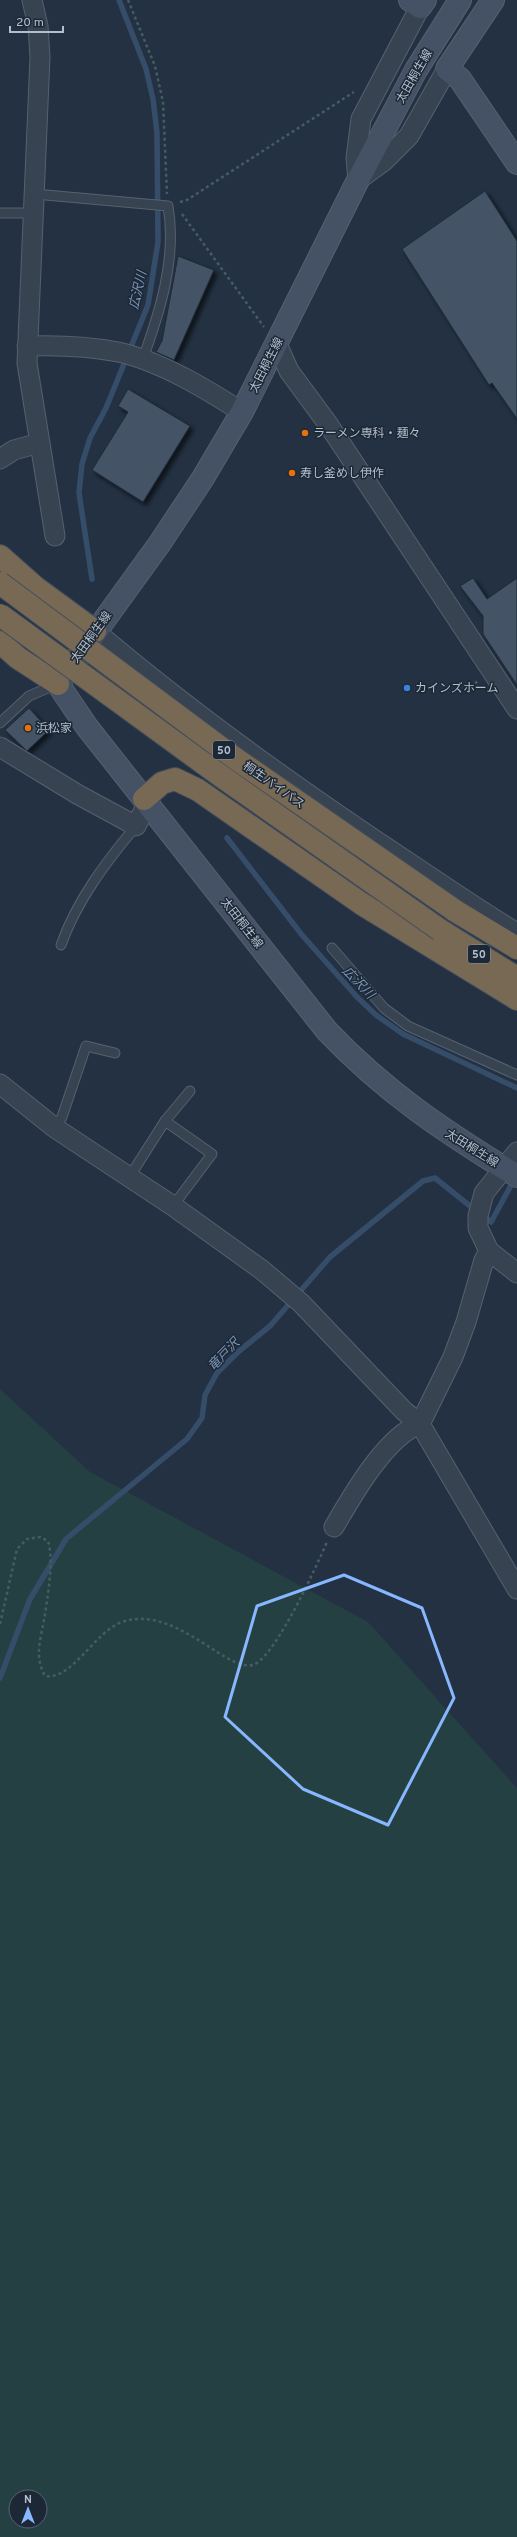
<svg xmlns="http://www.w3.org/2000/svg" width="517" height="2537" viewBox="0 0 517 2537" font-family="Overpass,'Noto Sans JP',sans-serif">
	<defs>
		<filter id="shadow"><feDropShadow dx="3.5" dy="3.5" stdDeviation="2" flood-color="#0009"/></filter>
	</defs>
	<rect width="100%" height="100%" fill="#233142"/>
	<path fill="#254043" fill-rule="evenodd" d="M0 1389 90 1472 368 1622 517 1788V2537H0ZM16 2497H40V2521H16Z"/>
	<g fill="none" stroke-linecap="round" stroke-linejoin="round">
		<g stroke="#364d6a" stroke-width="5.5">
			<polyline points="92,579 79,493 82,464 90,438 106,408 148,305 158,242 157,133 153,99 146,69 119,0"/>
			<polyline points="227,838 302,935 357,997 376,1015 403,1034 517,1088"/>
			<polyline points="482,1215 491,1222 514,1180"/>
			<polyline points="0,1678 30,1599 66,1539 187,1439 202,1418 205,1395 217,1373 238,1352 270,1326 330,1257 423,1181 435,1178 475,1210"/>
		</g>
	</g>
	<g fill="#445366" stroke="#1f2a39" filter="url(#shadow)">
		<polygon points="485,191 517,241 517,419 492,383 489,385 402,249"/>
		<polygon points="178,256 214,270 174,360 156,352 162,341"/>
		<polygon points="128,389 190,426 143,502 92,470 128,412 118,406"/>
		<polygon points="473,578 487,599 517,578 517,685 483,634 483,616 460,586"/>
		<polygon points="29,708 49,730 27,751 5,730"/>
	</g>
	<g fill="none" stroke-linecap="round" stroke-linejoin="round">
		<defs>
			<g id="lane">
				<path d="M35 194 168 206C177 258 160 312 142 361"/>
				<polyline points="0,213 34,213"/>
				<polyline points="0,723 29,696 57,684"/>
				<path d="M61 945C77 900 106 862 136 826"/>
				<polyline points="332,948 384,1008 408,1026 517,1075"/>
				<polyline points="165,1121 212,1154 173,1206"/>
				<polyline points="55,1128 62,1117 86,1046 115,1053"/>
				<polyline points="130,1176 165,1121 190,1091"/>
			</g>
			<g id="street">
				<polyline points="32,0 38,26 40,57 27,363 55,536"/>
				<polyline points="358,180 356,158 361,119 420,7"/>
				<polyline points="358,180 384,161 409,136 447,69"/>
				<polyline points="277,344 289,371 328,424 517,709"/>
				<path d="M27 346C58 345 88 346 118 352 160 361 206 389 242 412"/>
				<polyline points="0,459 14,450 39,443"/>
				<path d="M95 631C194 715 299 790 408 862 444 886 480 911 517 933"/>
				<polyline points="0,747 77,794 136,826 145,808 144,799"/>
				<polyline points="0,1084 55,1128 173,1206 262,1270 301,1303 404,1411 420,1424 517,1589"/>
				<polyline points="517,1152 484,1193 478,1216 478,1228 489,1251 517,1273"/>
				<path d="M334 1527C352 1496 386 1436 420 1424L453 1357 466 1322 484 1260 489 1251"/>
			</g>
			<g id="secondary">
				<polyline points="410,0 420,7 425,0"/>
				<path d="M460 0 416 70 358 180 242 412 203 478 160 543 58 684 87 727 327 1031C385 1092 445 1132 517 1176"/>
				<polyline points="493,0 447,69 460,79 517,163"/>
			</g>
			<g id="highway">
				<polyline points="0,556 35,587 95,631"/>
				<polyline points="0,642 18,658 58,684"/>
				<polyline points="144,799 162,783 175,779 198,790 362,904 517,999"/>
				<polyline points="454,910 517,948"/>
				<polyline points="440,930 517,978"/>
			</g>
		</defs>
		<use href="#lane" stroke="#56616f" stroke-width="11"/>
		<use href="#street" stroke="#56616f" stroke-width="21"/>
		<use href="#secondary" stroke="#56616f" stroke-width="24"/>
		<use href="#highway" stroke="#434e5c" stroke-width="24"/>
		<g stroke="#445d60" stroke-width="2.5" stroke-dasharray="3 3" stroke-linecap="butt">
			<polyline points="128,0 155,66 163,102 167,194"/>
			<polyline points="180,202 187,200 354,92"/>
			<polyline points="182,214 264,327"/>
			<polyline points="465,690 478,681"/>
			<path d="M0 1624 17 1549 27 1539 40 1537 48 1541C54 1560 48 1594 45 1614 42 1636 33 1655 45 1676 73 1680 94 1632 122 1622 176 1603 230 1677 255 1664 277 1653 316 1567 327 1542"/>
		</g>
		<use href="#lane" stroke="#384352" stroke-width="9"/>
		<use href="#street" stroke="#384352" stroke-width="19"/>
		<use href="#secondary" stroke="#455265" stroke-width="22"/>
		<use href="#highway" stroke="#786954" stroke-width="22"/>
		<defs>
			<g id="highway-bridge">
				<polyline points="0,583 236,759 454,910"/>
				<polyline points="0,615 221,776 440,930"/>
			</g>
		</defs>
		<use href="#highway-bridge" stroke="#434e5c" stroke-width="24" stroke-linecap="butt"/>
		<use href="#highway-bridge" stroke="#786954" stroke-width="22"/>
	</g>
	<path fill="none" stroke="#86b7ff" stroke-width="3" stroke-linejoin="round" d="M344 1575 422 1608 454 1698 388 1825 303 1789 225 1717 257 1606Z"/>
	<g fill="#e8710a" stroke="#1d2837" stroke-width="1.5">
		<circle cx="305" cy="433" r="4"/>
		<circle cx="292" cy="473" r="4"/>
		<circle cx="28" cy="728" r="4"/>
	</g>
	<circle fill="#3f7fe0" stroke="#1d2837" stroke-width="1.5" cx="407" cy="688" r="4"/>
	<g text-anchor="middle" stroke-width="3" stroke-linejoin="round" paint-order="stroke">
		<g fill="#1d2837" stroke="#87919f" stroke-width="1">
			<rect x="213" y="741" width="22" height="18" rx="3"/>
			<rect x="468" y="945" width="22" height="18" rx="3"/>
		</g>
		<g font-size="11" font-weight="bold" fill="#b4becc">
			<text x="224" y="754">50</text>
			<text x="479" y="958">50</text>
		</g>
		<g font-size="12" fill="#b4becc" stroke="#1d2837">
			<text transform="translate(414 76) rotate(-60)" y="4">太田桐生線</text>
			<text transform="translate(266 365) rotate(-63)" y="4">太田桐生線</text>
			<text transform="translate(91 637) rotate(-54)" y="4">太田桐生線</text>
			<text transform="translate(274 785) rotate(35)" y="4">桐生バイパス</text>
			<text transform="translate(242 923) rotate(52)" y="4">太田桐生線</text>
			<text transform="translate(472 1148) rotate(32)" y="4">太田桐生線</text>
		</g>
		<g font-size="12" fill="#b4becc" stroke="#1d2837" text-anchor="start">
			<text x="313" y="437">ラーメン専科・麺々</text>
			<text x="300" y="477">寿し釜めし伊作</text>
			<text x="415" y="692">カインズホーム</text>
			<text x="36" y="732">浜松家</text>
		</g>
		<g font-size="13" font-style="italic" fill="#7a95b6" stroke="#1d2837">
			<text transform="translate(137 290) rotate(-77)" y="5">広沢川</text>
			<text transform="translate(359 982) rotate(46)" y="5">広沢川</text>
			<text transform="translate(223 1354) rotate(-46)" y="5">竜戸沢</text>
		</g>
	</g>
	<g transform="translate(28 2509)"><circle r="19" fill="#1d2837" stroke="#596473"/>
	<path d="M0-3L7 15L0 10L-7 15Z" fill="#86b7ff"/>
	<text y="-6" font-size="11" font-weight="bold" text-anchor="middle" fill="#b4becc">N</text>
	</g>
	<path d="M10 26v6h53v-6" fill="none" stroke="#b4becc" stroke-width="2"/>
	<text x="16" y="26" font-size="12" fill="#b4becc" stroke="#1d2837" stroke-width="3" paint-order="stroke">20 m</text>
</svg>
